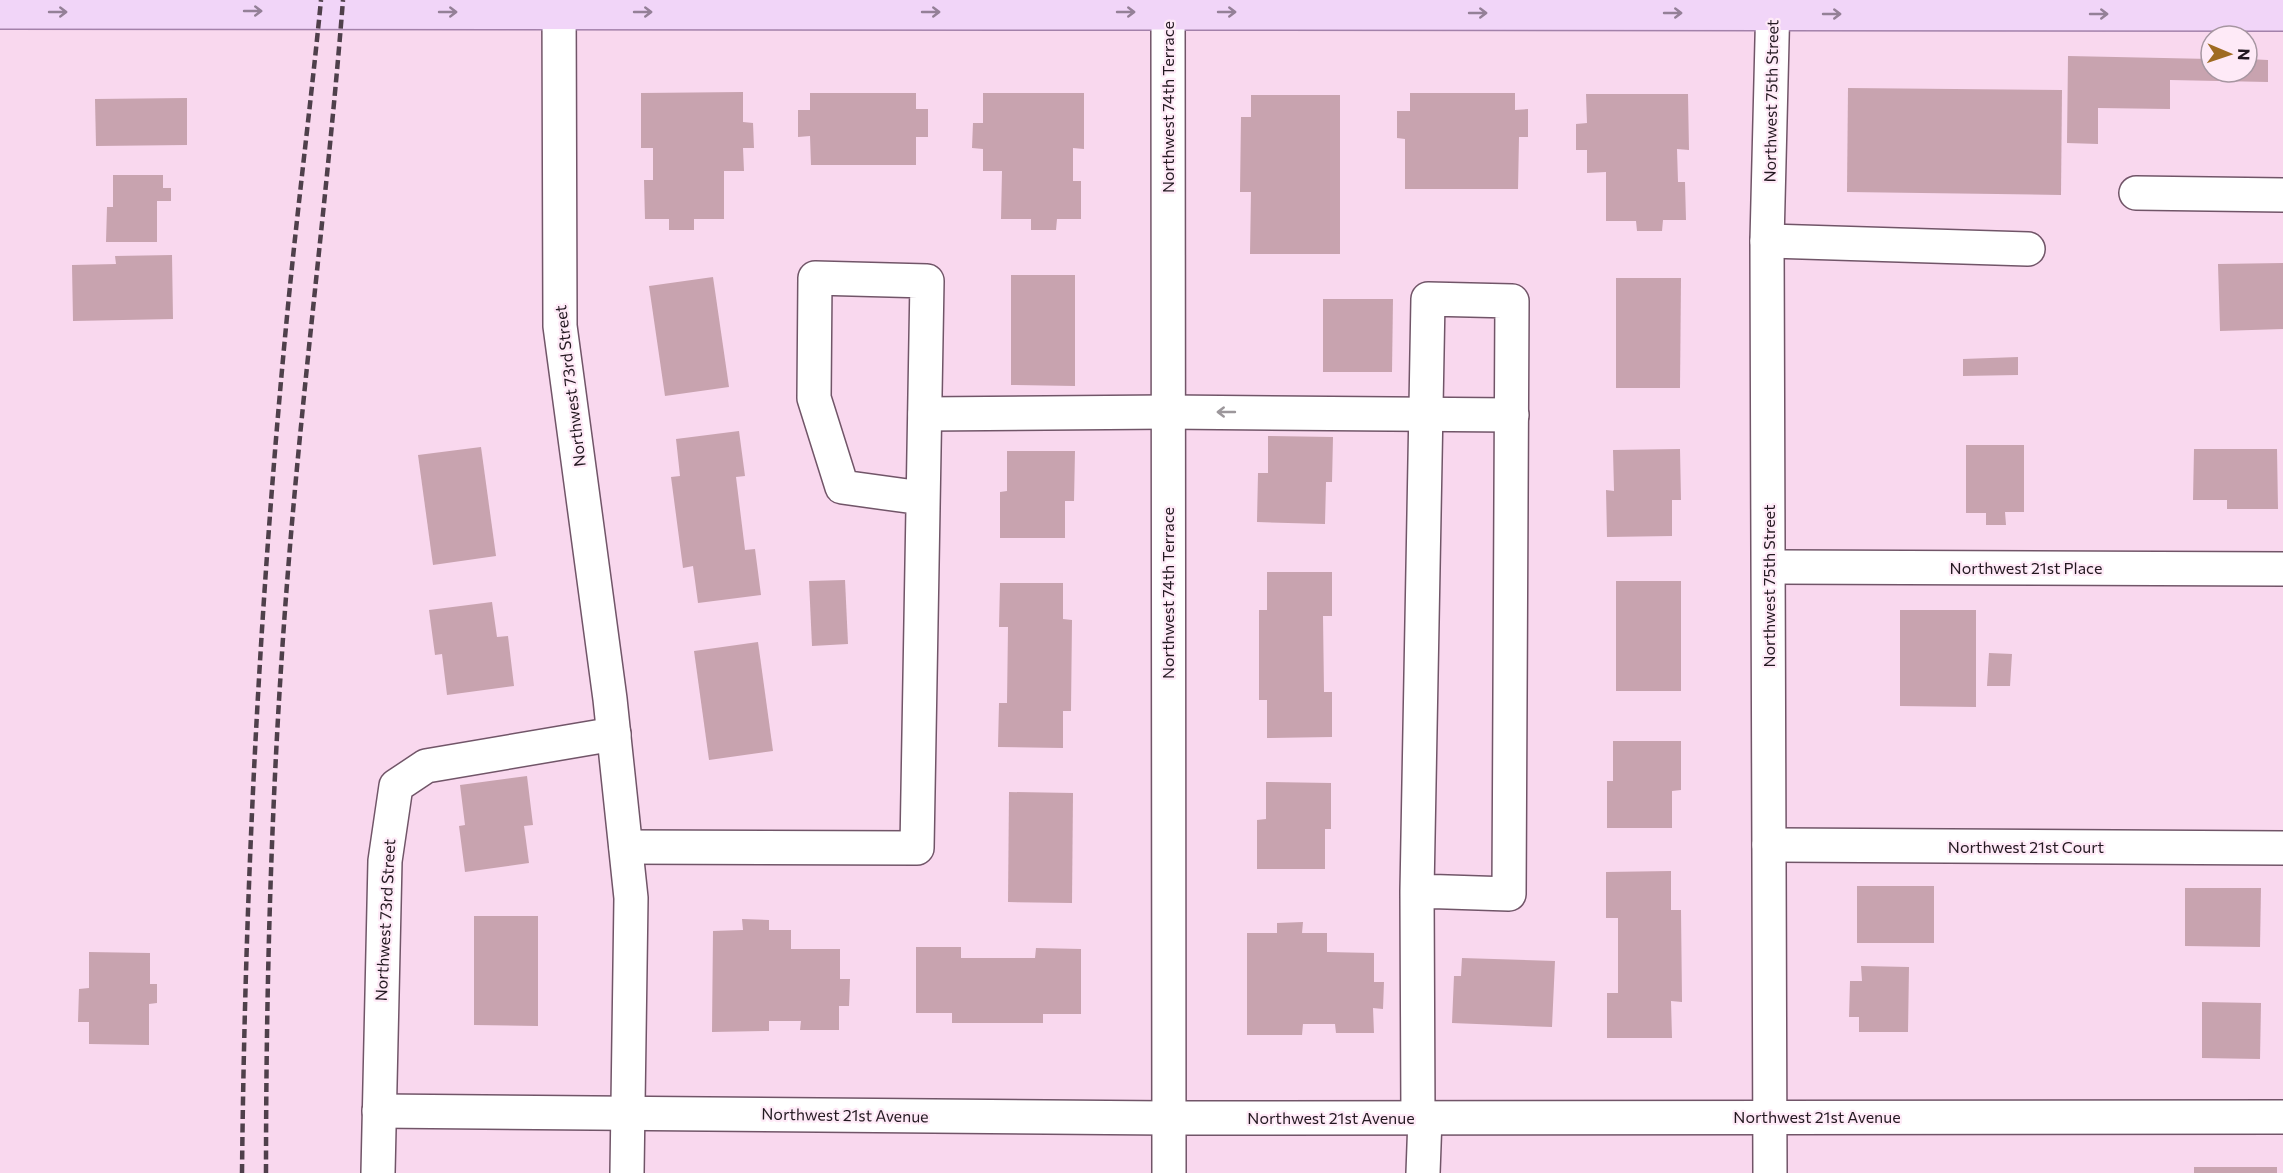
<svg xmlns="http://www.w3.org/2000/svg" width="2283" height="1173" viewBox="0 0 2283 1173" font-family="Commissioner,sans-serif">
	<rect width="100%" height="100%" fill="#f9d8ee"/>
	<g fill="#c8a3af">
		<polygon points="2068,56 2211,59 2211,72 2247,72 2247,59 2268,60 2268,82 2170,80 2170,109 2098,108 2098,144 2067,143"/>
		<polygon points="1848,88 2062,90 2061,195 1847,192"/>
		<polygon points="743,92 743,122 753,123 754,148 743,148 744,171 724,171 724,219 694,219 694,230 669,230 669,219 645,219 644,180 653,180 653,148 641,148 641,93"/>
		<polygon points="810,93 916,93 916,109 928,109 928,137 916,137 916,165 811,165 810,136 798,137 798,110 810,110"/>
		<polygon points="983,93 1084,93 1084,149 1073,148 1073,181 1081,181 1081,219 1057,219 1056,230 1031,230 1031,219 1001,219 1002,171 983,171 983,149 972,148 973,123 983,123"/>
		<polygon points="1410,93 1515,93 1515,110 1528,109 1528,137 1519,137 1518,189 1405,189 1405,139 1397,138 1397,111 1410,111"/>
		<polygon points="1586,94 1688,94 1689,150 1677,149 1678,182 1685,182 1686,220 1663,220 1662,231 1637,231 1636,221 1606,221 1606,172 1587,173 1587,150 1576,150 1576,124 1587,123"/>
		<polygon points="1251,95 1340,95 1340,254 1250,254 1251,192 1240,192 1241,117 1251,117"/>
		<polygon points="187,98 187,145 96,146 95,99"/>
		<polygon points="113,175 163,175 163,188 171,188 171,201 157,201 157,242 106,242 107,207 113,207"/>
		<polygon points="172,255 173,319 73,321 72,265 116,264 115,256"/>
		<polygon points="2283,263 2283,329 2220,331 2218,264"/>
		<polygon points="1011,275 1075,275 1075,386 1011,385"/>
		<polygon points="713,277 729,387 665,396 649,286"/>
		<polygon points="1616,278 1681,278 1680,388 1616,388"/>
		<polygon points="1323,299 1393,299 1392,372 1323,372"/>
		<polygon points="2018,357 2018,375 1963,376 1963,359"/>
		<polygon points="739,431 745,476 736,477 745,550 755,549 761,595 698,603 693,566 683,568 671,477 680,476 676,439"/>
		<polygon points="1268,436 1333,437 1332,482 1326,482 1325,524 1257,522 1258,473 1268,473"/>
		<polygon points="1966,445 2024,445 2024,512 2005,512 2006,525 1986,525 1986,513 1966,513"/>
		<polygon points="481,447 496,556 433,565 418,455"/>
		<polygon points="1680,449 1681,500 1672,500 1672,536 1607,537 1606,490 1614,491 1613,450"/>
		<polygon points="2194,449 2277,449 2278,509 2227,509 2227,500 2193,500"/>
		<polygon points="1007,451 1075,451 1074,501 1065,501 1065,538 1000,538 1000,492 1007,491"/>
		<polygon points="1267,572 1332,572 1332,616 1323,616 1324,692 1332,692 1332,737 1267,738 1267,700 1259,700 1259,610 1267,610"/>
		<polygon points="845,580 848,644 812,646 809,581"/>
		<rect x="1616" y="581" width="65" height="110"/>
		<polygon points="1000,583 1063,583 1063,619 1072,620 1071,711 1063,711 1063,748 998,747 999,703 1007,703 1008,627 999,627"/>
		<polygon points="492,602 497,637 508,636 514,686 447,695 442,654 435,655 429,610"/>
		<polygon points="1900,610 1976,610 1976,707 1900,706"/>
		<polygon points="758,642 773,751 709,760 694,651"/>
		<polygon points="1989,653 2012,654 2010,686 1987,686"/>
		<polygon points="1613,741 1681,741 1681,790 1672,791 1672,828 1607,828 1607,781 1613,781"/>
		<polygon points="527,776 533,825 524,826 529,863 465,872 459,826 465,825 460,785"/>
		<polygon points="1266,782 1331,783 1331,829 1325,829 1325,869 1257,869 1257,820 1266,819"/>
		<polygon points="1009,792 1073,793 1072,903 1008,902"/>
		<polygon points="1671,871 1671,910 1681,910 1682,1002 1671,1001 1672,1038 1607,1038 1607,993 1618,993 1618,918 1606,918 1606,872"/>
		<rect x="1857" y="886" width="77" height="57"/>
		<polygon points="2185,888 2261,888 2260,947 2185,946"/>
		<polygon points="474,916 538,916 538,1026 474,1025"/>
		<polygon points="742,919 769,920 769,930 791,930 791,949 840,949 840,979 850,979 849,1006 839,1006 839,1030 800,1030 801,1021 769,1021 769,1031 712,1032 713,931 743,930"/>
		<polygon points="1303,922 1302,933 1327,933 1327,952 1374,953 1374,982 1384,982 1383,1009 1373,1008 1374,1033 1336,1033 1335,1024 1303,1024 1302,1035 1247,1035 1247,933 1277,933 1277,923"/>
		<polygon points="916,947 961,947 961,958 1035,958 1036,948 1081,949 1081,1014 1043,1014 1043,1023 952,1023 952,1013 916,1013"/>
		<polygon points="89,952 150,953 150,984 157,984 157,1003 149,1004 149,1045 89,1044 89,1022 78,1022 79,989 89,988"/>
		<polygon points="1462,958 1555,961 1552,1027 1452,1023 1454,976 1461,976"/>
		<polygon points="1861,966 1909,967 1908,1032 1859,1032 1859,1017 1849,1017 1850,981 1862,981"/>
		<polygon points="2202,1002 2261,1003 2260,1059 2202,1058"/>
		<rect x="2194" y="1167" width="83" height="6"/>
	</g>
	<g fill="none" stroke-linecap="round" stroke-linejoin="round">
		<defs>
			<g id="minor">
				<polyline points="559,0 560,326 610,699 631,898 627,1173"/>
				<polyline points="1168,0 1169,1173"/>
				<polyline points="2136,193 2283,195"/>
				<polyline points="1767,241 2028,249"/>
				<polyline points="925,414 1168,412 1512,415"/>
				<polyline points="1769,567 2283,569"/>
				<polyline points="1769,845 2283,848"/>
				<polyline points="626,847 917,848 927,281 815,278 814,398 842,487 922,498"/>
				<polyline points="1417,891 1509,894 1512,301 1428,299 1417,891 1418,1117"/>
				<polyline points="379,1111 1168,1118 2283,1117"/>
				<polyline points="378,1173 385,861 396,786 426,766 614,734"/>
				<polyline points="1423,1173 1425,1118"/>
				<polyline points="1770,1173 1767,241 1773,0"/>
			</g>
			<polyline id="major" points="0,12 2283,14"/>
		</defs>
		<use href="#minor" stroke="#715568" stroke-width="36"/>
		<use href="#major" stroke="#a381aa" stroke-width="36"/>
		<use href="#minor" stroke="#fff" stroke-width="33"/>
		<use href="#major" stroke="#f1d5f8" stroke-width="33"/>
		<g stroke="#4f404b" stroke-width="4.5" stroke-dasharray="9 4.5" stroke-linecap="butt">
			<path d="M242 1173C245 883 260 594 288 306 298 204 311 102 321 0"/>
			<path d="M266 1173C266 972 272 771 288 571 303 380 328 190 343 0"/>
		</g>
	</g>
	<defs><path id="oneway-shaft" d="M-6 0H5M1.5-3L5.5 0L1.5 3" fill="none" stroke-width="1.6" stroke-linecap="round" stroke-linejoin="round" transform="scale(1.5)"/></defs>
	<g stroke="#948097">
		<use href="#oneway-shaft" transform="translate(253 11)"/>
		<use href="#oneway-shaft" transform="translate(58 12)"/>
		<use href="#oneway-shaft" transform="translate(448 12)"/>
		<use href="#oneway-shaft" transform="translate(643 12)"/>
		<use href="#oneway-shaft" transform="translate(931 12)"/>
		<use href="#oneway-shaft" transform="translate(1126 12)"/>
		<use href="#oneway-shaft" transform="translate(1227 12)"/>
		<use href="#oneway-shaft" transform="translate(1478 13)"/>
		<use href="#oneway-shaft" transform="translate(1673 13)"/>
		<use href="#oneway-shaft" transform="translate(1832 14)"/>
		<use href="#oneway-shaft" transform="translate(2099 14)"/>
	</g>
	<use stroke="#9c979b" href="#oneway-shaft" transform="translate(1226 412) rotate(-180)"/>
	<g text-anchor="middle" stroke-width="4.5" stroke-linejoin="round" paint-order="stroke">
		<g font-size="16" fill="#231820" stroke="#feeaf7">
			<text transform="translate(1771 101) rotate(-89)" y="6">Northwest 75th Street</text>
			<text transform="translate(1168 107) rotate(-90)" y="6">Northwest 74th Terrace</text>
			<text transform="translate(570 386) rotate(-97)" y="6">Northwest 73rd Street</text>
			<text x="2026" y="574">Northwest 21st Place</text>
			<text transform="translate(1769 586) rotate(-90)" y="6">Northwest 75th Street</text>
			<text transform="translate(1168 593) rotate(-90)" y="6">Northwest 74th Terrace</text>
			<text x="2026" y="853">Northwest 21st Court</text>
			<text transform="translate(385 920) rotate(-87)" y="6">Northwest 73rd Street</text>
			<text transform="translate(845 1115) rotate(1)" y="6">Northwest 21st Avenue</text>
			<text x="1817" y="1123">Northwest 21st Avenue</text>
			<text x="1331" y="1124">Northwest 21st Avenue</text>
		</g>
	</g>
	<g transform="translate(2229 54) rotate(92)"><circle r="28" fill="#feeaf7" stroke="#a696a1" stroke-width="1.5"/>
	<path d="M0-4.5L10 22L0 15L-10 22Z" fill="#9f6b22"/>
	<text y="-9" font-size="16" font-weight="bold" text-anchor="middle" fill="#231820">N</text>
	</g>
</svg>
